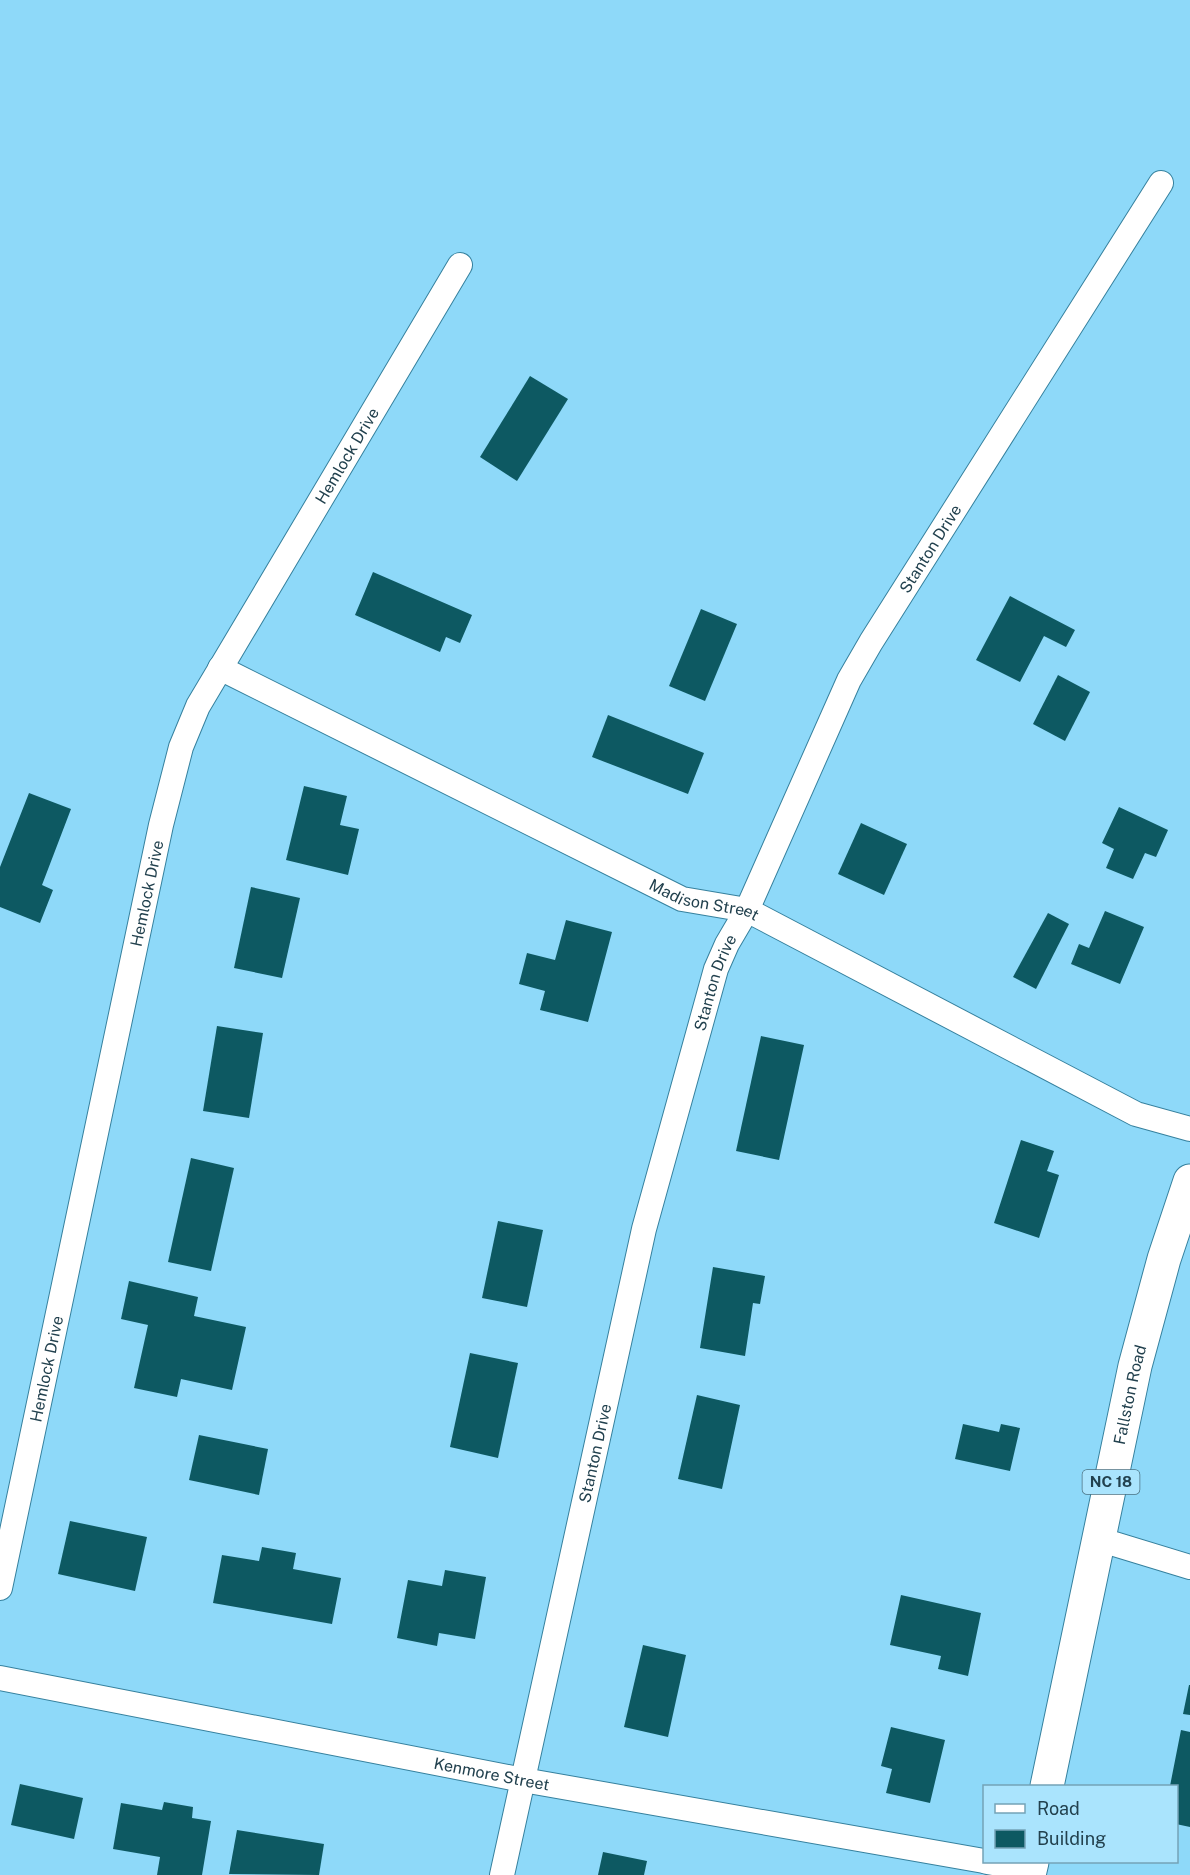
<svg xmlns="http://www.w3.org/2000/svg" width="1190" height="1875" viewBox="0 0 1190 1875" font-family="'Public Sans',sans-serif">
	<rect width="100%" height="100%" fill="#8ed9f9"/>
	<g fill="#0d5962">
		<polygon points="530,376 568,399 517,481 480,457"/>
		<polygon points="373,572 472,615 460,643 446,637 440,652 355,615"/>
		<polygon points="1010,596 1075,630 1066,647 1044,636 1020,682 976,660"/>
		<polygon points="701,609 737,624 705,701 669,686"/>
		<polygon points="1058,675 1090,692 1065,741 1033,724"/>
		<polygon points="608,715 704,753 688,794 592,757"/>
		<polygon points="304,786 347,796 340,825 359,829 348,875 286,860"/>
		<polygon points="29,793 71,809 42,885 53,890 40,923 0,907 0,867"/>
		<polygon points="1119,807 1168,830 1156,857 1145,853 1133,879 1106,868 1114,849 1102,843"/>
		<polygon points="861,823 907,844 884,895 838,874"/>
		<polygon points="251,887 300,898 282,978 234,968"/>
		<polygon points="1105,911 1144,927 1120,984 1071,964 1079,944 1089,948"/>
		<polygon points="1048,913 1069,924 1036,989 1013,977"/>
		<polygon points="566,920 612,932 588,1022 540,1010 545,991 519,984 527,953 555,960"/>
		<polygon points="217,1026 263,1033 249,1118 203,1111"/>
		<polygon points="761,1036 804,1045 779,1160 736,1151"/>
		<polygon points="1021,1140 1054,1151 1047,1171 1059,1175 1039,1238 994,1223"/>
		<polygon points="191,1158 234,1168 211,1271 168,1262"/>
		<polygon points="498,1221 543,1230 527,1307 482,1298"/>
		<polygon points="713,1267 765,1276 760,1304 753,1303 745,1356 700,1348"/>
		<polygon points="129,1281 198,1297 194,1316 246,1327 232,1390 181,1379 177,1397 134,1388 148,1325 121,1319"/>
		<polygon points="470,1353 518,1363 498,1458 450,1447"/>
		<polygon points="697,1395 740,1405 722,1489 678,1479"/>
		<polygon points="963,1424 999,1432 1001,1424 1020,1428 1010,1471 955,1459"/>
		<polygon points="199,1435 268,1449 259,1495 189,1480"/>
		<polygon points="70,1521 147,1537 135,1591 58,1574"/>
		<polygon points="262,1547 296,1553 293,1569 341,1578 332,1624 213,1603 222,1555 259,1561"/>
		<polygon points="445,1570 486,1577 475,1639 439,1633 437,1646 397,1638 408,1580 442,1586"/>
		<polygon points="901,1595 981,1613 968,1676 938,1669 941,1656 890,1645"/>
		<polygon points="643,1645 686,1655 668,1737 624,1727"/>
		<polygon points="1189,1685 1190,1685 1190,1715 1183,1714"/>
		<polygon points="891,1727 945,1740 930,1803 886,1793 892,1769 881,1766"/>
		<polygon points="1181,1730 1190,1732 1190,1827 1176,1824 1176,1786 1170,1786"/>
		<polygon points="20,1784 83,1798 74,1839 11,1825"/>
		<polygon points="164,1802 193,1807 192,1818 211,1821 202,1875 157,1875 160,1857 113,1849 121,1803 162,1810"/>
		<polygon points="237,1830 324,1844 319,1875 229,1874"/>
		<polygon points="603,1852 647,1861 644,1875 598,1875"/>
	</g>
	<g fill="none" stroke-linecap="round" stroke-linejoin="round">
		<defs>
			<g id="minor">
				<path id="s1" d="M220 668 682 899 747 910 1136 1114 1190 1129"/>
				<polyline points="1098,1539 1190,1567"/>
				<path id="s2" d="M0 1588 161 825 181 747 198 706 460 265"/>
				<path id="s3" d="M0 1678 523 1780 984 1861"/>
				<polyline points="987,1862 1030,1869"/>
				<path id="s4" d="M502 1875 644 1229 716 969 727 944 747 910 849 680 871 642 1161 183"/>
			</g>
			<g id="primary">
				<path id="s5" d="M1047 1786 1135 1366 1164 1259 1190 1181"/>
				<polyline points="1029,1875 1032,1862"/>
			</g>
		</defs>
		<use href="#minor" stroke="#36819e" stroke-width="26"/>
		<use href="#primary" stroke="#36819e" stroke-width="35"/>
		<use href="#minor" stroke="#fff" stroke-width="24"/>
		<use href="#primary" stroke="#fff" stroke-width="33"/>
	</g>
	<g text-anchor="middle" stroke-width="6" stroke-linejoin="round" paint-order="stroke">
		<rect fill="#aae4fd" stroke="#4b7282" stroke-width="1.5" x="1082.5" y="1470" width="57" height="24" rx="4.5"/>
		<g font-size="15" font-weight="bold" fill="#22414e">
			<text x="1111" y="1487">NC 18</text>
		</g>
		<g font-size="16" fill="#22414e" stroke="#aae4fd">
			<text dy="6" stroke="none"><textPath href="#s2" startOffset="1196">Hemlock Drive</textPath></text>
			<text dy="6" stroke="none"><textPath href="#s4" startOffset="1404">Stanton Drive</textPath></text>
			<text dy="6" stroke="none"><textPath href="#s2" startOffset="710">Hemlock Drive</textPath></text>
			<text dy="6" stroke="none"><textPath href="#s1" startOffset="538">Madison Street</textPath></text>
			<text dy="6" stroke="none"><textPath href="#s4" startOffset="918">Stanton Drive</textPath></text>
			<text dy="6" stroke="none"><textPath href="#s2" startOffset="224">Hemlock Drive</textPath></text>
			<text dy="6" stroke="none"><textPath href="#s5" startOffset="400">Fallston Road</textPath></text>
			<text dy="6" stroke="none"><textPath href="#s4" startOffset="432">Stanton Drive</textPath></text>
			<text dy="6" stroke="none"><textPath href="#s3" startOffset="501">Kenmore Street</textPath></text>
		</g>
	</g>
	<rect x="983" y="1785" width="195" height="78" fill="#aae4fd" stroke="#74a3b7" stroke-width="1.5"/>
	<rect x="995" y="1804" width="30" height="9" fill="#ffffff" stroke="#74a3b7" stroke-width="1.5"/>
	<text x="1037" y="1815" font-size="18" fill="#22414e">Road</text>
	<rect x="995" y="1830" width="30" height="18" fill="#0d5962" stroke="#74a3b7" stroke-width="1.5"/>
	<text x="1037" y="1845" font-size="18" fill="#22414e">Building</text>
</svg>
